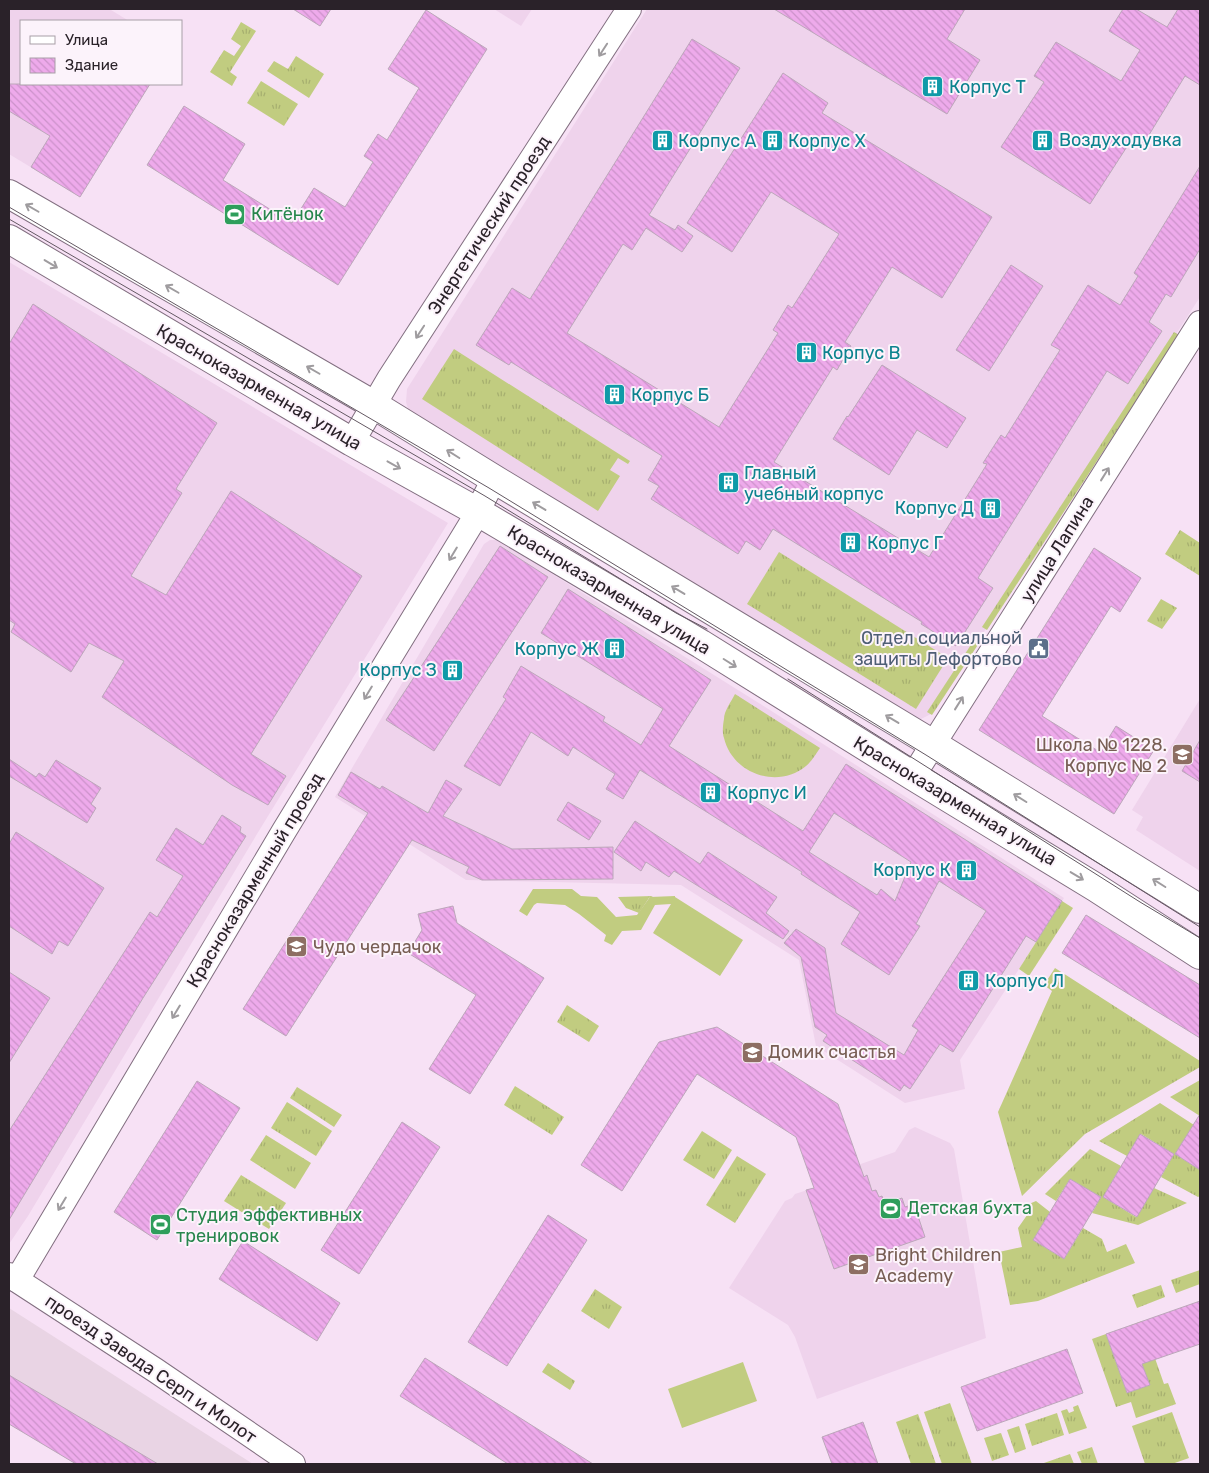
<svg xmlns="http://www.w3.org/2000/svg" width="1209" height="1473" viewBox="0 0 1209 1473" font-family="Rubik,sans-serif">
	<defs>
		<pattern id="grass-tufts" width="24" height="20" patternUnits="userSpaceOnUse" patternTransform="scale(1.25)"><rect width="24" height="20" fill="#c1cc80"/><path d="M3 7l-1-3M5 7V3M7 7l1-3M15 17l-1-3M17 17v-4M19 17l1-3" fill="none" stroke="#a6af6f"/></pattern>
		<pattern id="building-back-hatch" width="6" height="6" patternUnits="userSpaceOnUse" patternTransform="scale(1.25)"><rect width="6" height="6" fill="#eeaaeb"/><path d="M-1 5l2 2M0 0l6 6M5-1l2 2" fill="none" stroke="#cc92ca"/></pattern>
	</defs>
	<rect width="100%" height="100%" fill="#f7e1f5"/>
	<polygon fill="#e9d4e4" points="9,1308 253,1464 76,1464 9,1424"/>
	<g fill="#efd3ec">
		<polygon points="9,9 112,9 111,10 129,21 21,21 21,84 150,84 80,197 9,154"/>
		<polygon points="494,9 532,9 521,26"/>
		<polygon points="647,9 1200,9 1200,297 931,714 919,720 409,412 406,402 407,389"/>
		<polygon points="9,262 448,523 257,834 28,1216 9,1244"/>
		<polygon points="490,540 498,540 773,712 1064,898 1019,969 960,1060 965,1089 905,1103 816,1046 799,960 681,885 466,880 335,797 484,544"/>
		<polygon points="1200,699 1200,871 1136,830 1143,817 1132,810"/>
		<polygon points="915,1127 950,1143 954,1149 986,1338 817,1399 795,1337 788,1325 729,1288 785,1201 792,1198 795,1194 820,1186 818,1179 895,1152 909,1130"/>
	</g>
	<g fill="url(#grass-tufts)">
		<polygon points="241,22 256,31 230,72 237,77 232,86 210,72 224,50 234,56 241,46 231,39"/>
		<polygon points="296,56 324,74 309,98 267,71 274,61 288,69"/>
		<polygon points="261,81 298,104 284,126 247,103"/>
		<polygon points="1174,332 1179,335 987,630 982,627"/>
		<polygon points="454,349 630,461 628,464 618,458 610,470 620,476 598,511 422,399"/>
		<polygon points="1180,530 1200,543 1200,576 1165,554"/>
		<polygon points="779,552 948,658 916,709 747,604"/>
		<polygon points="1161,599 1177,608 1162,629 1147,621"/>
		<polygon points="978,634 983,637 932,715 927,712"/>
		<path d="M735 694 820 748C816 754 811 762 806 766 777 790 732 773 724 738 722 733 723 724 724 719 724 711 731 702 735 694Z"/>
		<polygon points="653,896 649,898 639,913 626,908 618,897"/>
		<polygon points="1062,901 1073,908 1029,976 1019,969"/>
		<polygon points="1055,968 1200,1061 1200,1067 1085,1134 1022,1196 998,1112 1052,991 1044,985"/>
		<polygon points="567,1005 599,1026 589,1042 557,1022"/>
		<polygon points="1200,1080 1200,1116 1170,1097"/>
		<polygon points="515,1086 564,1117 552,1135 504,1105"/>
		<polygon points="297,1087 342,1115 334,1127 290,1098"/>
		<polygon points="287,1102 332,1131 316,1156 271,1128"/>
		<polygon points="1160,1103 1194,1125 1175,1154 1200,1170 1200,1196 1198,1197 1161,1177 1174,1154 1141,1134 1127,1156 1099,1141"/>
		<polygon points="702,1131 732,1150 714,1179 683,1160"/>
		<polygon points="266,1135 311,1163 295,1189 250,1160"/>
		<polygon points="1090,1149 1121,1166 1103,1197 1136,1217 1154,1188 1187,1203 1138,1225 1092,1213 1101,1197 1070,1179 1056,1201 1045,1194"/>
		<polygon points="737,1156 766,1174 735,1223 706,1205"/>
		<polygon points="241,1175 286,1203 269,1229 224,1201"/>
		<polygon points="1036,1201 1050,1212 1033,1240 1064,1259 1083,1228 1102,1239 1107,1252 1126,1244 1135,1263 1038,1301 1010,1305 999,1252 1022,1247 1018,1228 1032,1208 1029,1204"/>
		<polygon points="1200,1270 1200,1284 1176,1293 1171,1280"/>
		<polygon points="1161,1285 1165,1297 1137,1308 1132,1295"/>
		<polygon points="595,1289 622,1307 609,1329 581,1311"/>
		<polygon points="1142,1321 1164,1384 1168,1383 1176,1404 1136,1418 1131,1402 1116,1407 1092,1339 1106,1334 1127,1393 1149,1385 1129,1326"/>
		<polygon points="548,1363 575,1381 570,1390 542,1372"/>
		<polygon points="950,1403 972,1464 942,1464 924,1412"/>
		<polygon points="1078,1405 1087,1428 1069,1434 1061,1411 1067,1409 1069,1413 1074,1411 1073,1407"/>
		<polygon points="1172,1412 1189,1458 1172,1464 1145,1464 1132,1426"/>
		<polygon points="1057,1413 1064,1435 1032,1446 1025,1424"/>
		<polygon points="918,1414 936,1464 911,1464 896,1422"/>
		<polygon points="1019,1426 1026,1449 1015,1453 1007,1430"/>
		<polygon points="1001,1433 1009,1455 992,1461 984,1438"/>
		<polygon points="1092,1447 1098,1464 1082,1464 1077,1452"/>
		<polygon points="1070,1454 1074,1464 1041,1464"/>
	</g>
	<g fill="#c1cc80">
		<polygon points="533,889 572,889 581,896 597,897 616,917 637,915 650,897 675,896 675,897 743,940 720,976 653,933 671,904 655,905 641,930 622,931 612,945 604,941 606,935 579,914 565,905 537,903 534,905 527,916 519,911"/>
		<polygon points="743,1362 757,1401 682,1428 668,1389"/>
	</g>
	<g fill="url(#building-back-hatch)" stroke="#bca7ba" fill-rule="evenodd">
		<polygon points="293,9 331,9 320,26"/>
		<polygon points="774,9 965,9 947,39 980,60 947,114"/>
		<polygon points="1123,9 1136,9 1167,27 1178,9 1200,9 1200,85 1185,76 1141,148 1130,142 1090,204 1001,147 1044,82 1034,76 1056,42 1121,81 1140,50 1109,31"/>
		<polygon points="426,10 487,49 338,285 147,165 184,106 245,144 223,180 292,223 314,188 345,207 373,162 364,156 378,134 387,140 419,88 388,69"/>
		<polygon points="692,39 740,68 649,215 675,230 678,225 693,236 682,252 646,228 632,250 623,244 567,333 719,427 778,333 773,330 788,305 792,308 839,234 771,192 732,252 687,223 783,73 828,103 822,113 992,217 942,298 892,267 845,342 851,346 837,370 833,367 774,462 929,557 987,464 983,463 1001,435 1005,438 1060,350 1051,345 1088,285 1120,305 1138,276 1134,273 1200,166 1200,249 1171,297 1166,294 1149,322 1162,331 1128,384 1107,371 978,578 993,588 956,646 921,624 922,622 773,529 760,550 746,541 738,554 651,499 659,486 648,480 662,456 511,362 509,365 476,345 512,288 530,299"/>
		<polygon points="9,84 150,84 80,197 31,167 50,136 9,111"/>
		<polygon points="1011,265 1043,286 989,371 956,350"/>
		<polygon points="33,304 217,423 176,489 182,493 131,576 166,595 231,491 362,576 251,754 286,776 268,805 232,785 102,697 124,661 89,643 71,672 11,632 15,624 9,620 9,344"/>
		<polygon points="882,365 966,418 947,448 917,430 889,475 833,439 847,416 848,417"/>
		<polygon points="500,546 548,577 434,751 386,720"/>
		<polygon points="1094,548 1141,578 1120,612 1111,606 1042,716 1100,752 1116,726 1154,750 1114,814 979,730"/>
		<path d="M568 589 711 680 669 746 691 760 803 831 846 764 1062 901 1036 942 1026 936 953 1052 940 1044 910 1089 904 1085 900 1091 823 1041 827 1035 815 1027 801 957 784 943 796 929 825 948 836 1013 904 1055 918 1030 912 1026 986 911 939 881 916 924 920 926 889 975 841 944 860 912 801 874 802 872 640 770 623 799 606 789 615 774 573 747 568 756 531 732 500 786 464 766 506 699 503 697 521 666 605 717 603 721 641 745 663 709 541 633ZM834 813 911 862 895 901 881 889 877 895 809 852Z"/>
		<polygon points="1200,740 1200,782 1182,771"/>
		<polygon points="9,759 36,777 39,773 45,777 56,760 101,788 91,804 96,808 87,823 9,776"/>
		<polygon points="351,772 380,789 382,786 428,813 446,780 462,789 443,816 512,849 613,847 613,879 482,880 466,873 469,867 412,840 286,1036 243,1009 368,813 338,795"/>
		<polygon points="568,802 601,821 589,840 557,820"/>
		<polygon points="222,815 241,827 240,832 246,836 143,998 9,1220 9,1131 150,912 157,917 183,876 156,860 176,828 203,845"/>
		<polygon points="635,821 700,864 708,852 777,897 766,913 789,931 783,939 674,871 669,877 646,862 641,871 614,852"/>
		<polygon points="16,832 104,888 68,946 59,941 52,954 9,926 9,844"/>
		<polygon points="453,906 457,923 544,978 470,1094 429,1069 476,995 408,953 422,930 418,914"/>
		<polygon points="1086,915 1200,985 1200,1038 1062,953"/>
		<polygon points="9,972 50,998 9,1063"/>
		<polygon points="717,1027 838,1104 864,1177 867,1175 872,1191 876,1190 879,1197 882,1196 885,1204 902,1198 905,1207 914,1204 925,1237 834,1269 806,1190 814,1188 796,1137 697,1074 622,1191 581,1165 659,1042"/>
		<polygon points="197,1081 240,1108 157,1240 114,1212"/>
		<polygon points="1200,1114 1200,1170 1175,1154"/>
		<polygon points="402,1122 440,1147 359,1274 321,1250"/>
		<polygon points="1140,1134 1174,1154 1137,1217 1103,1197"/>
		<polygon points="1070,1179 1101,1197 1064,1259 1033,1240"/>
		<polygon points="548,1215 587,1240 507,1366 468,1342"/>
		<polygon points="243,1241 340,1303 317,1341 219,1279"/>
		<polygon points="1200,1301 1200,1344 1142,1364 1150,1385 1127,1393 1106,1334"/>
		<polygon points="1067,1349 1083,1393 977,1431 961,1387"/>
		<polygon points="425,1358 536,1428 593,1464 508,1464 424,1411 400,1396"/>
		<polygon points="9,1375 158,1464 76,1464 9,1424"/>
		<polygon points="863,1422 878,1464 832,1464 822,1437"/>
	</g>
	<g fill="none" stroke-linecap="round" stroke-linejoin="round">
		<defs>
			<g id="minor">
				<polyline points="352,442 389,379 629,9"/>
				<polyline points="913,776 1200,323"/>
				<polyline points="9,1275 155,1370 293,1464"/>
				<polyline points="17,1280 284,831 471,524 494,479"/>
			</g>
			<g id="major">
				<polyline points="9,194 374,405 494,479 933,744 1200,909"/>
				<polyline points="9,239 352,442 478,512 701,644 913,776 1095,887 1200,955"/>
			</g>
		</defs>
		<use href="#minor" stroke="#826f80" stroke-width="26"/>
		<use href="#major" stroke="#826f80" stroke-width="30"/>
		<use href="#minor" stroke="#fff" stroke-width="24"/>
		<use href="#major" stroke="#fff" stroke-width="28"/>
		<g stroke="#635862" stroke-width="1">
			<polyline points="9,207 489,488 926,755 1200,927"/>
			<polyline points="9,219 485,496 676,613 707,629"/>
			<polyline points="788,679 1140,902 1200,938"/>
		</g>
	</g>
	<defs><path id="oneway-shaft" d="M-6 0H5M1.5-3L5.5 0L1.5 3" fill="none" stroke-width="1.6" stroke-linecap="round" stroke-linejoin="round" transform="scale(1.25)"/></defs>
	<g stroke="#9f9c9f">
		<use href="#oneway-shaft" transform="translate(603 50) rotate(123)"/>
		<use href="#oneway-shaft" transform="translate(32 208) rotate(-150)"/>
		<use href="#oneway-shaft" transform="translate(51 264) rotate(31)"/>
		<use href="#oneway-shaft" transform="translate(172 289) rotate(-150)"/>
		<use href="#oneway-shaft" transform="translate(420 332) rotate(123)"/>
		<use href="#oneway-shaft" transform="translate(313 370) rotate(-150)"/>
		<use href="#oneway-shaft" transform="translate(453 454) rotate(-148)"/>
		<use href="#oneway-shaft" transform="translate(394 465) rotate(29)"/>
		<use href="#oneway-shaft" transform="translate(1105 474) rotate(-58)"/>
		<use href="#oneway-shaft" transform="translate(539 506) rotate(-149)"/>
		<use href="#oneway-shaft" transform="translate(453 554) rotate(121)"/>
		<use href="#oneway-shaft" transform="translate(678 590) rotate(-149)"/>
		<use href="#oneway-shaft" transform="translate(730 663) rotate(32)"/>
		<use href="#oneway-shaft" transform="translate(368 693) rotate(121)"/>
		<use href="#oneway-shaft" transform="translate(959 703) rotate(-58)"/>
		<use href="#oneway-shaft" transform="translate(892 719) rotate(-149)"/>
		<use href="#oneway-shaft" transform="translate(1020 798) rotate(-148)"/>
		<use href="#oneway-shaft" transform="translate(1077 876) rotate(31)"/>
		<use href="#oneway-shaft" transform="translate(1159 883) rotate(-148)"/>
		<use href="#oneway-shaft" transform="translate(176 1012) rotate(121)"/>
		<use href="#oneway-shaft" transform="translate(62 1204) rotate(121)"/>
	</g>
	<defs>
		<symbol id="building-square" viewBox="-11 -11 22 22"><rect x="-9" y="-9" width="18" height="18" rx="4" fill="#0f9aa8" stroke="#fcf3fb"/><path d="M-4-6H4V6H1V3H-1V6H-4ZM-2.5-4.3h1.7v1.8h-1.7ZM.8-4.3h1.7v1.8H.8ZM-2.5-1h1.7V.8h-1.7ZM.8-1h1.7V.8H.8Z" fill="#fff"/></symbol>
		<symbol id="stadium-square" viewBox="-11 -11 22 22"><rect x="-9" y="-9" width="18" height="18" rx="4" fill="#2e9e5b" stroke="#fcf3fb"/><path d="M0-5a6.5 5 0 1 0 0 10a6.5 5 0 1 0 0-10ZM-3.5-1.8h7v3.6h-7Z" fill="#fff"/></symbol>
		<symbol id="civic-square" viewBox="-11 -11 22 22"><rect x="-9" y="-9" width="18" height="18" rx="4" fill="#5c6f8a" stroke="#fcf3fb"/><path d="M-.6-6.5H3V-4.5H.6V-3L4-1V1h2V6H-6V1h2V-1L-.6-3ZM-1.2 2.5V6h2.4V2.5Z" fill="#fff"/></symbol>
		<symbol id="school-square" viewBox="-11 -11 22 22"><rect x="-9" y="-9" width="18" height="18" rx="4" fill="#8d6e63" stroke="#fcf3fb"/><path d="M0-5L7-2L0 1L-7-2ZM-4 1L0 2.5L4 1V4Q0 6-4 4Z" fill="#fff"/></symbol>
	</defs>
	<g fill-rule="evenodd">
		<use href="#building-square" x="920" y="74" width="25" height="25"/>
		<use href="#building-square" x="1030" y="128" width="25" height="25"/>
		<use href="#building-square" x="650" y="128" width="25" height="25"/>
		<use href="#building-square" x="760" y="128" width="25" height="25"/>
		<use href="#stadium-square" x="222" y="202" width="25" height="25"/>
		<use href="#building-square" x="794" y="340" width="25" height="25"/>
		<use href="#building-square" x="602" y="382" width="25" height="25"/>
		<use href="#building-square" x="716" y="470" width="25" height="25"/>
		<use href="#building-square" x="978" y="496" width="25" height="25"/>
		<use href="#building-square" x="838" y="530" width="25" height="25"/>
		<use href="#civic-square" x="1026" y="636" width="25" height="25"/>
		<use href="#building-square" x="602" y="636" width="25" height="25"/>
		<use href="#building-square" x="440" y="658" width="25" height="25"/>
		<use href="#school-square" x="1170" y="742" width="25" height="25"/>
		<use href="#building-square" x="698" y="780" width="25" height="25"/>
		<use href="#building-square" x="954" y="858" width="25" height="25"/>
		<use href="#school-square" x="284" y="934" width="25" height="25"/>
		<use href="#building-square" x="956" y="968" width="25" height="25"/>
		<use href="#school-square" x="740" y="1040" width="25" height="25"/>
		<use href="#stadium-square" x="878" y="1196" width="25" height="25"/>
		<use href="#stadium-square" x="148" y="1212" width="25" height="25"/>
		<use href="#school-square" x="846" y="1252" width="25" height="25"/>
	</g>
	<g text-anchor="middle" stroke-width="4" stroke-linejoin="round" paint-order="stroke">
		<g font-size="18" fill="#0d838f" stroke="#fcf3fb" text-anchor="start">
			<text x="949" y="93">Корпус Т</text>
			<text x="1059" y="146">Воздуходувка</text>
			<text x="678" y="147">Корпус А</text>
			<text x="788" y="147">Корпус Х</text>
			<text x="822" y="359">Корпус В</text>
			<text x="631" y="401">Корпус Б</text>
			<text x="744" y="479">Главный<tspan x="744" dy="21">учебный корпус</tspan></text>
			<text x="974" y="514" text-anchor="end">Корпус Д</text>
			<text x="867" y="549">Корпус Г</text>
			<text x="599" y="655" text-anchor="end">Корпус Ж</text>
			<text x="437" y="676" text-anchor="end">Корпус З</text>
			<text x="727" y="799">Корпус И</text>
			<text x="951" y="876" text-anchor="end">Корпус К</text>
			<text x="985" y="987">Корпус Л</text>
		</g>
		<g font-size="18" fill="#27864d" stroke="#fcf3fb" text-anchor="start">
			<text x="251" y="220">Китёнок</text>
			<text x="907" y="1214">Детская бухта</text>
			<text x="176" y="1221">Студия эффективных<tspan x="176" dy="21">тренировок</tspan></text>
		</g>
		<g font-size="18" fill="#2a2229" stroke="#fcf3fb">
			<text transform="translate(489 225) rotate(-57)" y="6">Энергетический проезд</text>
			<text transform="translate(259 387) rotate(30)" y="6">Красноказарменная улица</text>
			<text transform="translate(1057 549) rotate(-58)" y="6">улица Лапина</text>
			<text transform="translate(609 590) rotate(31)" y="6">Красноказарменная улица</text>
			<text transform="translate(955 801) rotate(31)" y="6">Красноказарменная улица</text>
			<text transform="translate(255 880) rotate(-59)" y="6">Красноказарменный проезд</text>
			<text transform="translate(151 1369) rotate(34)" y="6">проезд Завода Серп и Молот</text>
		</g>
		<g font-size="18" fill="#4e5e75" stroke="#fcf3fb" text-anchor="end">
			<text x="1022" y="644">Отдел социальной<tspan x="1022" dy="21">защиты Лефортово</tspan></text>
		</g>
		<g font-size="18" fill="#785e54" stroke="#fcf3fb" text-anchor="start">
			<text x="1167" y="751" text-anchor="end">Школа № 1228.<tspan x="1167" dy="21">Корпус № 2</tspan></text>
			<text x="313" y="953">Чудо чердачок</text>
			<text x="768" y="1058">Домик счастья</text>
			<text x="875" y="1261">Bright Children<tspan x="875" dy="21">Academy</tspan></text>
		</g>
	</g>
	<rect width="1209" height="1473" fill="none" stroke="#2a2229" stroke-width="20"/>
	<rect x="20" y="20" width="162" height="65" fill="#fcf3fb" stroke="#a89fa7"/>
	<rect x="30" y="36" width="25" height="8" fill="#ffffff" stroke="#a89fa7"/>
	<text x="65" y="45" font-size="15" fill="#2a2229">Улица</text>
	<rect x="30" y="58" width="25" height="15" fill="url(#building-back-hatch)" stroke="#a89fa7"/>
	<text x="65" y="70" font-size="15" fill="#2a2229">Здание</text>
</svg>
